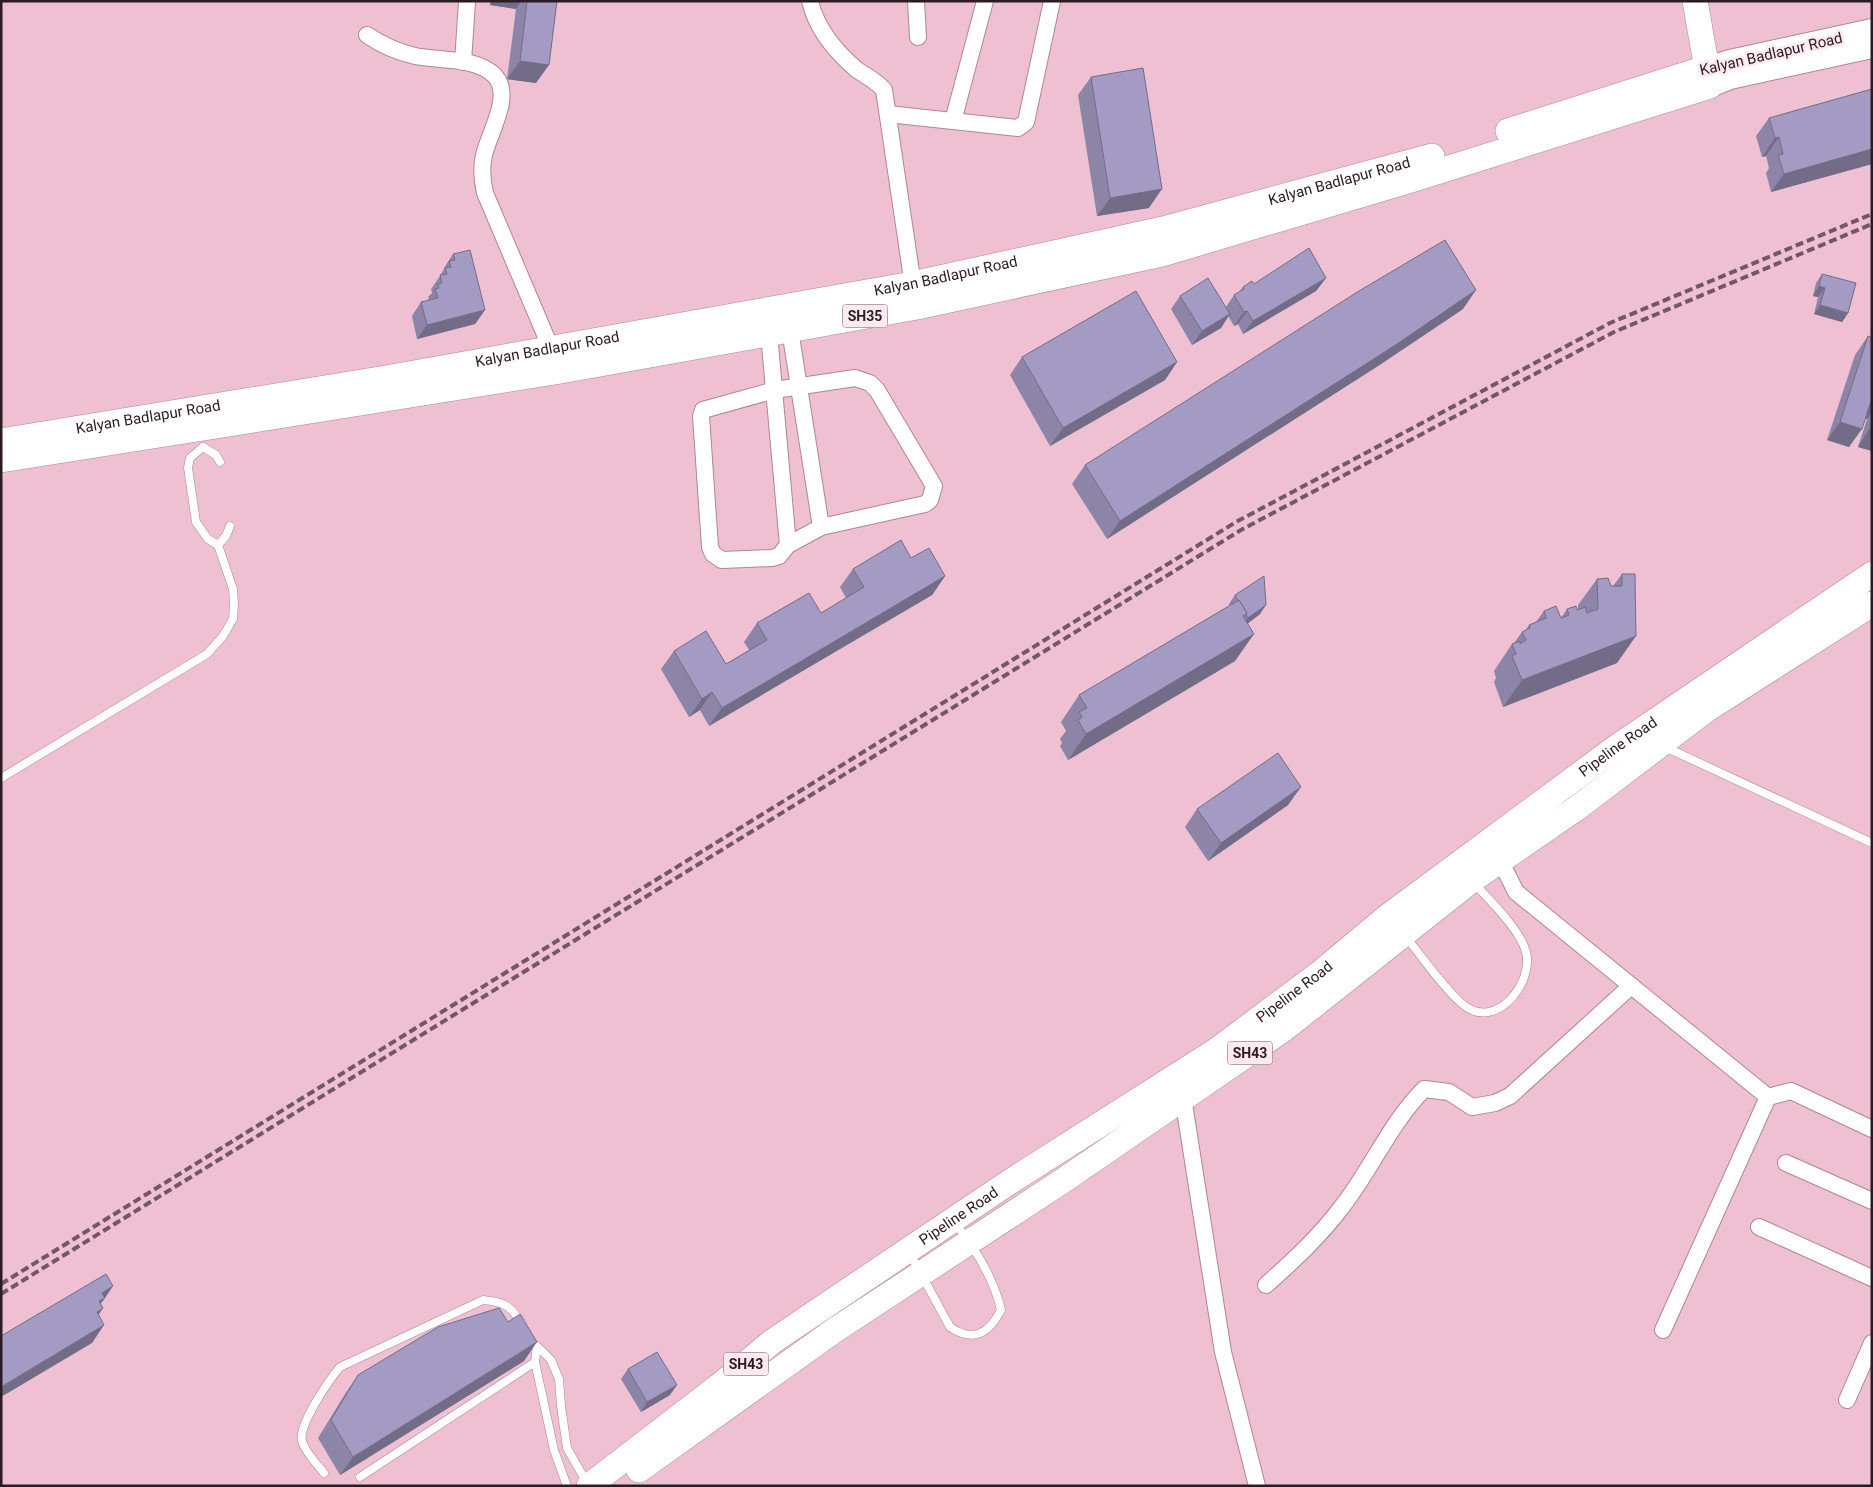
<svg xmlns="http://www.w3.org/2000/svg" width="1873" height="1487" viewBox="0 0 1873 1487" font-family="Roboto,sans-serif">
	<rect width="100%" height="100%" fill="#eec0d1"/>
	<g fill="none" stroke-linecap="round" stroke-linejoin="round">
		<defs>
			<g id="service">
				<polyline points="203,447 216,455 220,462"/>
				<polyline points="218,545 226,536 230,526"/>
				<polyline points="1665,747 1872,843"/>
				<polyline points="1,778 207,654 223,636 233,619 234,604 233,589 218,545 208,539 196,522 188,468 190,458 203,447"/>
				<path d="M1405 936C1421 955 1447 993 1465 1006 1497 1030 1534 982 1526 952 1520 929 1489 900 1473 882"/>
				<path d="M909 1252 950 1327C974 1343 989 1333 1001 1310 994 1279 975 1248 954 1222"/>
				<path d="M324 1473C317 1464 305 1452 302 1441 298 1425 329 1380 340 1367L483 1300C505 1302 509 1305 522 1323"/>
				<polyline points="360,1477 535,1362"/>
				<polyline points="567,1486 554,1450 535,1362 537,1346 551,1360 559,1379 561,1406 567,1448 587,1483"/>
			</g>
			<g id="minor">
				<path d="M810 1C816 27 835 51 856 69 865 76 876 80 884 90L914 292"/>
				<polyline points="916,1 918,37"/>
				<path d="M367 35C382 45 397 52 415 56 440 61 477 57 495 76 513 96 489 133 484 155 481 168 482 180 485 193L555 358"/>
				<polyline points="463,62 467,1"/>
				<polyline points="888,114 1018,128 1026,122 1052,1"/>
				<polyline points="953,121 985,1"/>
				<polyline points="790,330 821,527"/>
				<polyline points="769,334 788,545"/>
				<polygon points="855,378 870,383 877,390 934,486 930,500 925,504 821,527 788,545 779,556 772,558 722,560 713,554 710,547 701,416 703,410 775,390"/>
				<polyline points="1497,854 1516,892 1768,1097 1791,1091 1872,1129"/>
				<polyline points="1182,1091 1223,1352 1257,1486"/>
				<polyline points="1786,1163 1872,1201"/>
				<polyline points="1759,1227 1872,1278"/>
				<path d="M1266 1285C1293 1261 1319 1237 1341 1208 1372 1169 1388 1126 1424 1089L1449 1092 1472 1107 1495 1103 1510 1096 1631 986"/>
				<polyline points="1663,1330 1768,1097"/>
				<polyline points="1847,1400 1872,1343"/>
			</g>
			<g id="secondary">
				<polyline points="1706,68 1730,61 1872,30"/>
				<polyline points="1710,86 1730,78 1872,47"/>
			</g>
			<g id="primary">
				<polyline points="1508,131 1706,68"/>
				<path id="s1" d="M1 441 386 378 912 284 1163 229 1432 156"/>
				<polyline points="1,460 561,371 917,307 1162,254 1411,180 1710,86 1695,1"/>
				<polyline points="639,1470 835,1330 1064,1180 1284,1029 1472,880 1577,808 1706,710 1872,604"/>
				<path id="s2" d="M589 1486 719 1386 773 1341 1008 1183 1217 1050 1320 973 1387 917 1618 746 1872 574"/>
			</g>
		</defs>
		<use href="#service" stroke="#b18596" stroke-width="9"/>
		<use href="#minor" stroke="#b18596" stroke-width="18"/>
		<use href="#secondary" stroke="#b18596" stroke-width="24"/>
		<use href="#primary" stroke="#b18596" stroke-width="26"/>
		<use href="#service" stroke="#fff" stroke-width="8"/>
		<use href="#minor" stroke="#fff" stroke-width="16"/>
		<use href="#secondary" stroke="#fff" stroke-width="22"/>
		<use href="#primary" stroke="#fff" stroke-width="25"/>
		<g stroke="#735762" stroke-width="4" stroke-dasharray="8 4" stroke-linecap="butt">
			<polyline points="1,1284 1236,522 1610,323 1872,214"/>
			<polyline points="1,1294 1241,530 1614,332 1872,224"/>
		</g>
	</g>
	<g fill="#8c85a8">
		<polygon points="490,1 557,1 536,83 507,79 516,9 490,5"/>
		<polygon points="1091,77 1149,208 1097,216 1078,95"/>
		<polygon points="1872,89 1872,164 1771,192 1766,173 1769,168 1766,156 1762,157 1756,136 1769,118"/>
		<polygon points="453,254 485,310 475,324 417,339 412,316 421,302 427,301 429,298 428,297 432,293 431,289 440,276 444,269 444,268"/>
		<polygon points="1822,274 1848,313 1842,322 1814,314 1818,297 1813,296 1816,283"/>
		<polygon points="1326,278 1316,291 1243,334 1238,324 1234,326 1228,316 1221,328 1192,345 1171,309 1180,296 1226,307 1234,295 1239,292 1243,287 1254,284"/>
		<polygon points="1463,309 1381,364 1107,539 1072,484 1085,465"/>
		<polygon points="1868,336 1872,338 1872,451 1858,447 1867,419 1865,418 1849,447 1827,440 1855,355"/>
		<polygon points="1022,357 1177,362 1165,380 1050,446 1010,375"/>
		<polygon points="911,558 945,576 932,595 709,726 700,710 689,717 661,669 674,651 726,664 749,650 744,642 757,623 821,613 846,598 840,587 853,569"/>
		<polygon points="1622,574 1635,574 1617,663 1503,707 1494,682 1496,678 1494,671 1512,644 1514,643 1522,632 1525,631 1529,625 1536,622 1544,611 1561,618 1567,609 1578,610 1578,605 1597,579 1611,586 1613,586"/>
		<polygon points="1235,595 1260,614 1247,623 1235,661 1068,760 1060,746 1062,743 1060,739 1066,731 1061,722 1079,695 1230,606 1229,604"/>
		<polygon points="1288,805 1208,861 1185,827 1197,809"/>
		<polygon points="524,1361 340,1475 318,1438 345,1394 358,1375"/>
		<polygon points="628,1369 670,1395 641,1412 621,1379"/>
	</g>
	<g fill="#726c88">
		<polygon points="493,1 521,1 516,9 490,5"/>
		<polygon points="520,61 549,65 536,83 507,79"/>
		<polygon points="1779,137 1766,156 1762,157 1775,138"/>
		<polygon points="1872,149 1872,164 1771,192 1784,174"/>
		<polygon points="1162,189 1149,208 1097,216 1110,198"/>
		<polygon points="1326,278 1316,291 1243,334 1253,321"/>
		<polygon points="1819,286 1825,288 1818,297 1813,296"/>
		<polygon points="1476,290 1463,309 1381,364 1107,539 1120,521"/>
		<polygon points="1820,305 1848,313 1842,322 1814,314"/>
		<polygon points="485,310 475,324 417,339 427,325"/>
		<polygon points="1247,311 1238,324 1234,326 1244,312"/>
		<polygon points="1230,314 1221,328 1192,345 1202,331"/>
		<polygon points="1177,362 1165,380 1050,446 1063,428"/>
		<polygon points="1872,398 1872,412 1867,419 1859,416"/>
		<polygon points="1840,422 1862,429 1849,447 1827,440"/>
		<polygon points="1870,428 1872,429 1872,451 1858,447"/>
		<polygon points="945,576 932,595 709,726 722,708"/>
		<polygon points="1266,605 1260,614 1242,628 1248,618"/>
		<polygon points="1254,634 1235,661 1068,760 1086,734"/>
		<polygon points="1636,636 1617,663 1503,707 1522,680"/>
		<polygon points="712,692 700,710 689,717 702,699"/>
		<polygon points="1301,787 1288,805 1208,861 1221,843"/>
		<polygon points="113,1286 105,1298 92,1316 102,1293"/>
		<polygon points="103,1308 91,1326 97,1312"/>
		<polygon points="104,1325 92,1343 1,1397 1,1387"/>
		<polygon points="537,1342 524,1361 340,1475 353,1457"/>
		<polygon points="677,1385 670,1395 641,1412 647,1402"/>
	</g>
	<g fill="#a39bc3" stroke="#726c88">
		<polygon points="527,1 557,1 549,65 520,61"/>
		<polygon points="1143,68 1162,189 1110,198 1091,77"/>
		<polygon points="1872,89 1872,149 1784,174 1778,155 1783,154 1779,137 1775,138 1769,118"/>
		<polygon points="1445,240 1476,290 1394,346 1120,521 1085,465 1359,291"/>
		<polygon points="1309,248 1326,278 1253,321 1247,311 1244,312 1234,295 1244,289 1243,287 1252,281 1254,284"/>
		<polygon points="470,250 485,310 427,325 421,302 438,298 435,289 439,288 438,284 442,283 440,275 447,274 445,268 451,267 449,261 455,260 453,254"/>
		<polygon points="1822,274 1856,283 1848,313 1820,305 1825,288 1819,286"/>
		<polygon points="1208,278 1230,314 1202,331 1180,296"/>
		<polygon points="1136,291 1177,362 1063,428 1022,357"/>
		<polygon points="1868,336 1872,338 1872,398 1862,429 1840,422"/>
		<polygon points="901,540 911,558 929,548 945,576 722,708 712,692 702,699 674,651 706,631 726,664 767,640 757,623 809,593 821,613 864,587 853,569"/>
		<polygon points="1622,574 1635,574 1636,636 1522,680 1512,656 1516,654 1512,644 1520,641 1520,644 1526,640 1522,632 1530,628 1529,625 1546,618 1544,611 1556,606 1561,618 1569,615 1567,609 1576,606 1577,610 1585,607 1587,613 1598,609 1597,579 1608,578 1611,586 1622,586"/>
		<polygon points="1264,576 1266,605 1248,618 1246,615 1247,613 1239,600 1238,601 1235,595"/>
		<polygon points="1239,600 1247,613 1243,616 1254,634 1086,734 1078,720 1082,717 1079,712 1087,708 1079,695"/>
		<polygon points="1278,753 1301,787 1221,843 1197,809"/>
		<polygon points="106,1274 113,1286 102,1293 105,1298 99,1301 103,1308 97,1312 104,1325 1,1387 1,1336"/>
		<polygon points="499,1308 508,1322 520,1314 537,1342 353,1457 331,1420 358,1375 438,1327"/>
		<polygon points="657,1352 677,1385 647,1402 628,1369"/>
	</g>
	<g text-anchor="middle" stroke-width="5" stroke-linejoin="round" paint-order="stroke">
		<g fill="#fde9f0" stroke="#6b5960" stroke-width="1">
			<rect x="842.5" y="304.5" width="45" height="23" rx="4"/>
			<rect x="1227.5" y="1041.5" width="45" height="23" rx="4"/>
			<rect x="723.5" y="1352.5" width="45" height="23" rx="4"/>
		</g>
		<g font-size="14" font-weight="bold" fill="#2c1b22">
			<text x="865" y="321">SH35</text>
			<text x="1250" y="1058">SH43</text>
			<text x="746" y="1369">SH43</text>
		</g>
		<g font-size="15" fill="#2c1b22" stroke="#fde9f0">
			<text transform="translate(1771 54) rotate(-13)" y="5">Kalyan Badlapur Road</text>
			<text dy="5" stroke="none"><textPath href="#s1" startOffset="1364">Kalyan Badlapur Road</textPath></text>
			<text dy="5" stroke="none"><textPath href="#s1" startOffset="959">Kalyan Badlapur Road</textPath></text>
			<text dy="5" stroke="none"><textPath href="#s1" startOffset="554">Kalyan Badlapur Road</textPath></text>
			<text dy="5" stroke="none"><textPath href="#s1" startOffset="149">Kalyan Badlapur Road</textPath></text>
			<text dy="5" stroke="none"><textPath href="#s2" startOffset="1268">Pipeline Road</textPath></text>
			<text dy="5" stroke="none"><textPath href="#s2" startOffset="862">Pipeline Road</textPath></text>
			<text dy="5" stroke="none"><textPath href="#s2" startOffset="458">Pipeline Road</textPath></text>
		</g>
	</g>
	<rect width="1873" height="1487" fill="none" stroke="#2c1b22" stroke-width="5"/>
</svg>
